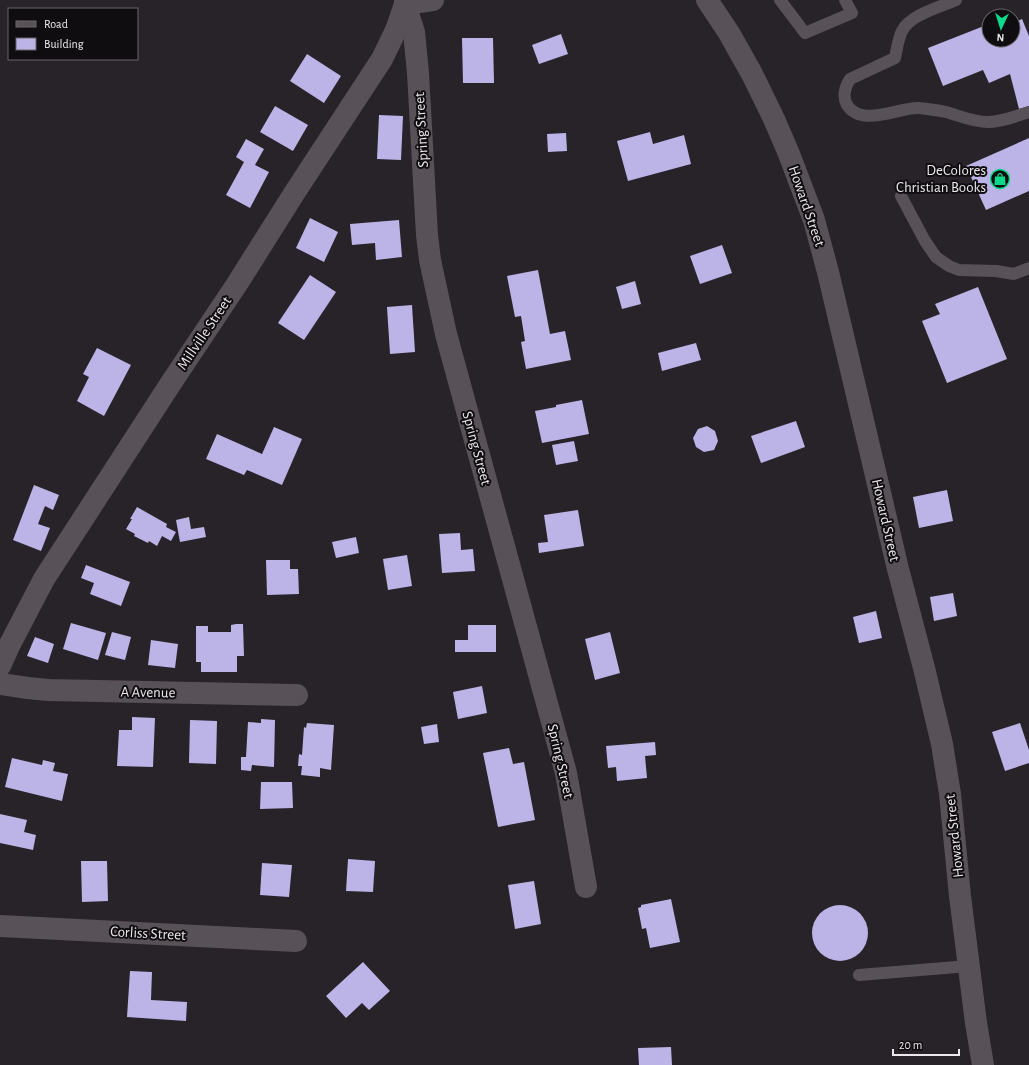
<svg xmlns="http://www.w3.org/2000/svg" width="1029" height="1065" viewBox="0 0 1029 1065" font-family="'Alegreya Sans',sans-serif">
	<rect width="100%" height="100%" fill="#282329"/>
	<g fill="#bcb4e7">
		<polygon points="1022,19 1029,36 1029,106 1019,109 1010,74 989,83 983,70 943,86 928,48 989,24 989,40 1013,40 1013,23"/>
		<polygon points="561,34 568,54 539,64 532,45"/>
		<polygon points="462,38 493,38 494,83 463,83"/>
		<polygon points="307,54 341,76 324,103 290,81"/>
		<polygon points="275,106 308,125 293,151 260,132"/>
		<polygon points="379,115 403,116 401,160 377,159"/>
		<polygon points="650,132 653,144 684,135 691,164 628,181 617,141"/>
		<polygon points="566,133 567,151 548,152 547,134"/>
		<polygon points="1029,138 1029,191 986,210 966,166"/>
		<polygon points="246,139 264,149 255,165 269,172 250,208 226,195 244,162 236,157"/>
		<polygon points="310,218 338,232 324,262 296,248"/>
		<polygon points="399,220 402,257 376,260 375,243 352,245 350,224"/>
		<polygon points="722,245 732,273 700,284 690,256"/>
		<polygon points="538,270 550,334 565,331 571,360 526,369 521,342 525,341 521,316 515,317 507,276"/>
		<polygon points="310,275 336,292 304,340 278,323"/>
		<polygon points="635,281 641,304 622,309 616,287"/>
		<polygon points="978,287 1007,359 947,383 922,321 940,314 935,304"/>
		<polygon points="412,305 415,352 390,354 387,307"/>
		<polygon points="696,343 701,360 662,371 658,353"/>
		<polygon points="97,348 131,365 104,416 77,401 89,377 83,374"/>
		<polygon points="582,400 589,434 542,443 535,411 556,407 556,405"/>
		<polygon points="796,421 805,447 761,463 751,436"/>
		<polygon points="707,426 715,431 718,441 714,450 704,452 696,447 693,438 698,429"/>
		<polygon points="274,427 302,439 282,485 247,470 244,475 206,459 217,434 262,454"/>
		<polygon points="574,441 578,461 556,465 552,445"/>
		<polygon points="34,485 59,495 53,510 45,506 38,524 50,528 41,551 13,540"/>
		<polygon points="947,490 953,521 919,528 913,497"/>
		<polygon points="137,507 167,524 166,527 176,532 171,541 162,536 157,546 149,541 148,543 134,536 135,534 126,529 132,519 130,519"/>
		<polygon points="578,510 584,546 539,553 538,543 548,542 544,515"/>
		<polygon points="189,517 191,529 204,527 206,537 180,542 176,520"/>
		<polygon points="460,533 461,550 473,549 475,571 442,573 439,534"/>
		<polygon points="356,537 359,553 336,558 332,542"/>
		<polygon points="407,555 412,586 388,590 383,559"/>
		<polygon points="266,560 290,560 290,569 298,569 299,594 267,595"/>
		<polygon points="86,565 130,582 121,606 90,594 94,583 81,578"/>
		<polygon points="953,593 957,616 934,621 930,597"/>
		<polygon points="876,611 882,638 859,643 853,617"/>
		<polygon points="71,623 106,633 98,660 63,649"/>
		<polygon points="236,624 243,624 244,656 237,656 237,672 201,672 201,662 196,662 196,626 208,626 208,632 231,632 231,625"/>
		<polygon points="468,625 496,625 496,652 455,652 455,640 468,640"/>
		<polygon points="112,632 131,637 125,660 105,655"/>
		<polygon points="610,632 620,673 595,680 585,639"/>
		<polygon points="35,637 54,644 48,663 27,656"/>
		<polygon points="151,640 178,644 175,668 148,665"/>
		<polygon points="482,686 487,713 458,719 453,692"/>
		<polygon points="132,717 155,718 153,767 117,766 119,730 132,730"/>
		<polygon points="261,719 275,720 274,767 252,765 251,771 241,770 241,757 246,757 248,722 261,723"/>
		<polygon points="190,720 217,721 216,764 189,763"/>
		<polygon points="307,723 334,725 331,770 320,768 320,777 301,775 302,766 298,766 299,754 302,755 304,727 306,728"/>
		<polygon points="1020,723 1029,750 1029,763 1005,771 992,732"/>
		<polygon points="437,724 439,742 424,744 421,727"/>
		<polygon points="655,742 656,755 645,756 647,778 617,781 616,767 608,768 606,746"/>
		<polygon points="509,748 513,764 524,762 535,820 498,827 483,753"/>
		<polygon points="12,758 42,765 43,760 55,763 53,771 68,774 62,801 5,787"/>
		<polygon points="261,782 292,782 293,808 260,809"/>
		<polygon points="0,814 27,820 24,832 36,835 33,850 0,843"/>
		<polygon points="348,859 375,861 373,892 346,891"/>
		<polygon points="81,861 107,861 108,901 82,902"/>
		<polygon points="262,863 292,865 289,897 260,895"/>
		<polygon points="534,881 541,924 515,929 508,885"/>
		<polygon points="671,899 680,942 650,948 646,928 642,929 638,908 641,907 641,905"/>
		<circle cx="840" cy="933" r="28"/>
		<polygon points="363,962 390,991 369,1010 362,1003 346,1018 326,996"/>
		<polygon points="130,971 152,972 151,1000 187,1002 186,1021 127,1017"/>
		<polygon points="671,1047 672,1065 639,1065 638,1048"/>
	</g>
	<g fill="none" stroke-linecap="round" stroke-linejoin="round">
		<g stroke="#585258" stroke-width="12">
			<polyline points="780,0 805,33 852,13 845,0"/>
			<path d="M956 0C940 7 910 15 902 31 898 39 897 49 895 58L850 79C845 87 842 96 847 105 862 128 899 107 919 108 928 109 937 110 946 112 960 116 973 122 988 122 1002 122 1016 116 1029 112"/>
			<polyline points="901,196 925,241 936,257 949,266 959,270 996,271 1014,274 1029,268"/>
			<polyline points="859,975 969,966"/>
		</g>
		<g stroke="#585258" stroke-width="22">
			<polyline points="433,0 405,4 414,32 418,73 427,235 430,260 446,334 566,773 586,887"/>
			<polyline points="707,0 729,33 752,74 774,119 789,154 814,220 828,272 898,569 924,668 942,744 950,794 960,896 976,1023 983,1065"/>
			<polyline points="0,666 9,646 44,579 171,383 237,284 295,192 382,59 396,30 405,4 405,0"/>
			<polyline points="0,684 28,688 48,690 297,695"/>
			<polyline points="0,926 296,941"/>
		</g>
	</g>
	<defs>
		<symbol id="shop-ring" viewBox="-11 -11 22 22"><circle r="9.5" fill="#100d10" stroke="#0cd98a" stroke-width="1.5"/><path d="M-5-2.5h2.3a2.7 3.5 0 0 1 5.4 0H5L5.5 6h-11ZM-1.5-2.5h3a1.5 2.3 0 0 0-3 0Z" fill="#0cd98a"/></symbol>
	</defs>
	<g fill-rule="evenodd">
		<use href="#shop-ring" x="989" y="168" width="22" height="22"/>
	</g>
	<g text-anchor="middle" stroke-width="4" stroke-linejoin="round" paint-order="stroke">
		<g font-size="15" fill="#ece8ec" stroke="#100d10">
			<text transform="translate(421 130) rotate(-93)" y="5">Spring Street</text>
			<text transform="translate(807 206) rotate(71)" y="5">Howard Street</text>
			<text transform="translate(204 333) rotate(-56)" y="5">Millville Street</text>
			<text transform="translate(477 448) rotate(75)" y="5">Spring Street</text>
			<text transform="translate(886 520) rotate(77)" y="5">Howard Street</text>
			<text transform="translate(148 692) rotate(1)" y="5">A Avenue</text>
			<text transform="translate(561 761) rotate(77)" y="5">Spring Street</text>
			<text transform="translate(954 836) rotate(-96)" y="5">Howard Street</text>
			<text transform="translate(148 933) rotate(3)" y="5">Corliss Street</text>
		</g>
		<g font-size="15" fill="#ece8ec" stroke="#100d10" text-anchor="end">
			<text x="986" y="175">DeColores<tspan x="986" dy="17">Christian Books</tspan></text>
		</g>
	</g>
	<rect x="8" y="8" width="130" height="52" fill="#100d10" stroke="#686568"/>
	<rect x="16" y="21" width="20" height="6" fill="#585258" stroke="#686568"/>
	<text x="44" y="28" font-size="12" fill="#ece8ec">Road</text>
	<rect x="16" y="38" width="20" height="12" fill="#bcb4e7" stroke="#686568"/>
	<text x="44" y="48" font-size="12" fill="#ece8ec">Building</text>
	<g transform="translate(1001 28) rotate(184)"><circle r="19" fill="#100d10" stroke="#686568"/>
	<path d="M0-3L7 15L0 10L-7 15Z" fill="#0cd98a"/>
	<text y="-6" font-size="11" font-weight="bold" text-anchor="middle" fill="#ece8ec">N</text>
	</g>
	<path d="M893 1049v6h66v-6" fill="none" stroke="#ece8ec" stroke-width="2"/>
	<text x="899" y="1049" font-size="12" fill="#ece8ec" stroke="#100d10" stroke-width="3" paint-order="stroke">20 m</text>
</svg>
